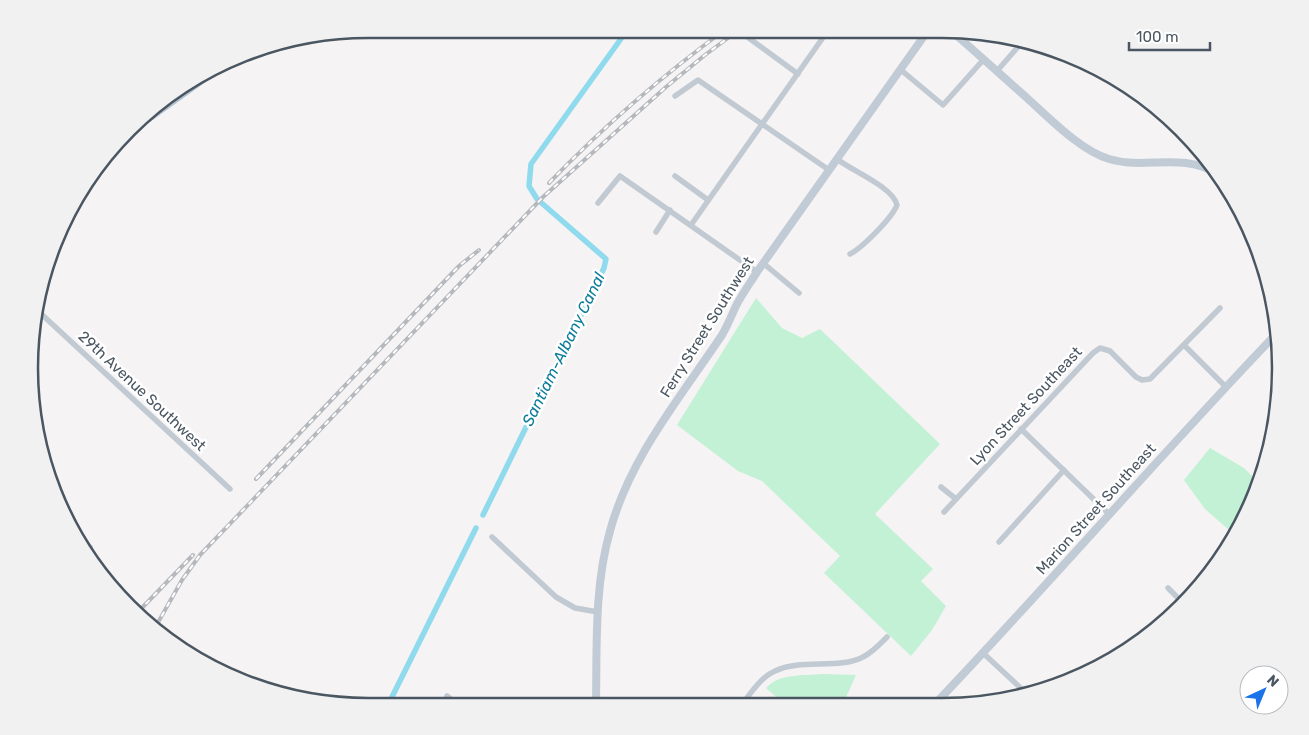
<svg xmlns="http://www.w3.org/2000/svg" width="1309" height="735" viewBox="0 0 1309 735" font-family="Rubik,sans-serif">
	<rect width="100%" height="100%" fill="#f5f3f3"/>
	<g fill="#c3f1d5">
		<polygon points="756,298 782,328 802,338 820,329 940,444 875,514 933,569 921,581 946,606 932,630 911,656 824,573 840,556 762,481 738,471 677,425"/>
		<polygon points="1210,448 1244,468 1259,483 1244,517 1243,516 1229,530 1205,509 1184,480"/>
		<path d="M823 674 856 675 843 704H784L766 688C779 673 804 676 823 674Z"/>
	</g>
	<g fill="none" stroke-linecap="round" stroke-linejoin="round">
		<g stroke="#90daee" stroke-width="5.5">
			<polyline points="483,515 604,268 606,259 537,199 529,186 531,164 628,29"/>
			<polyline points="388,705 476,528"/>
		</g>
		<g stroke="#c1cad2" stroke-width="5.5">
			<polyline points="746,36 798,74"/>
			<polyline points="901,70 943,105 984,59"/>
			<polyline points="997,71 1024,40"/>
			<polyline points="675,96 698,80 829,170"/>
			<path d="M837 159C852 171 893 187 897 205 892 218 862 248 850 254"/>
			<polyline points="675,176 708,200"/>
			<polyline points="598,203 620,176 757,272"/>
			<polyline points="691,225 829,29"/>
			<polyline points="656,232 670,210"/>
			<polyline points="763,263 799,293"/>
			<polyline points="37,310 230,489"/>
			<polyline points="1184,345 1226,387"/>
			<polyline points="1021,429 1109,514"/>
			<polyline points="941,487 956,499"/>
			<polyline points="944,512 1093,353 1100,348 1110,351 1136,377 1142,380 1150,379 1220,308"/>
			<polyline points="79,537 90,547"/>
			<polyline points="492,537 556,597 575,608 598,612"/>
			<polyline points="999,542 1064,470"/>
			<polyline points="1168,588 1184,604"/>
			<polyline points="983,653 1027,694"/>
			<polyline points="1096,666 1098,665"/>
			<polyline points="447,696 458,705"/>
			<path d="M742 704C751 693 761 677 775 671 801 658 838 670 863 657 873 652 880 644 887 637"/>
		</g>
		<g stroke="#c1cbd6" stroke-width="8">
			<path d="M949 29C976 52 1001 75 1027 98 1048 117 1081 151 1109 159 1146 170 1180 152 1217 173"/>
			<path d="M935 704C1051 582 1161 454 1277 333"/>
			<path d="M596 705C597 648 594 587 610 531 630 457 680 398 722 335 728 325 732 314 737 304 743 293 750 283 757 272L929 29"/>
		</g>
		<polyline stroke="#b3c2d1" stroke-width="9" points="135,127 212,72"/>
		<defs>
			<g id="rail">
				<path d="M549 183C603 127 663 75 726 29"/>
				<polyline points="256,479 459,266 479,250"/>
				<polyline points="138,612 193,555"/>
				<polyline points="156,626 182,580 200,555 543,197 666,87 705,55 740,29"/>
			</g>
		</defs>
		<use href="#rail" stroke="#b5b8bd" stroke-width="4"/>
		<use href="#rail" stroke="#fff" stroke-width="2" stroke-dasharray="5.5" stroke-linecap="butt"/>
	</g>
	<g text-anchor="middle" stroke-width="5" stroke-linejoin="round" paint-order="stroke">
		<g font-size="15" fill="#4a5661" stroke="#fff">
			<text transform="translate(707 327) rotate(-58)" y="5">Ferry Street Southwest</text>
			<text transform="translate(142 391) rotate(43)" y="5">29th Avenue Southwest</text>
			<text transform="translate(1026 406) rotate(-47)" y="5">Lyon Street Southeast</text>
			<text transform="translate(1096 509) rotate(-48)" y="5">Marion Street Southeast</text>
		</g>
		<g font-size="16" font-style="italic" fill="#0c7c9b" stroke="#fff">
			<text transform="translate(563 349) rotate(-64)" y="6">Santiam-Albany Canal</text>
		</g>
	</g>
	<path d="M0 0H1309V735H0ZM368 38H942A330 330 0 0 1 1272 368V368A330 330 0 0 1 942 698H368A330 330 0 0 1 38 368V368A330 330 0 0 1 368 38Z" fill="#f1f1f2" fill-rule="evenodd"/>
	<path fill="none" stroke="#4a5661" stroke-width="2.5" d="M368 38H942A330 330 0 0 1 1272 368V368A330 330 0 0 1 942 698H368A330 330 0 0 1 38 368V368A330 330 0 0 1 368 38Z"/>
	<g transform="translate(1264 690) rotate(44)"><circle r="24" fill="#ffffff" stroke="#b7bbc0"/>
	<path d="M0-4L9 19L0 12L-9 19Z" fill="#1a73e8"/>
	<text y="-8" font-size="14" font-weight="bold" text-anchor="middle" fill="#4a5661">N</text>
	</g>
	<path d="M1129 42v8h81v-8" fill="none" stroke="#4a5661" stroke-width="2.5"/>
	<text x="1136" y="42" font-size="15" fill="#4a5661" stroke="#ffffff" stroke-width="4" paint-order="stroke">100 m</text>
</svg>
